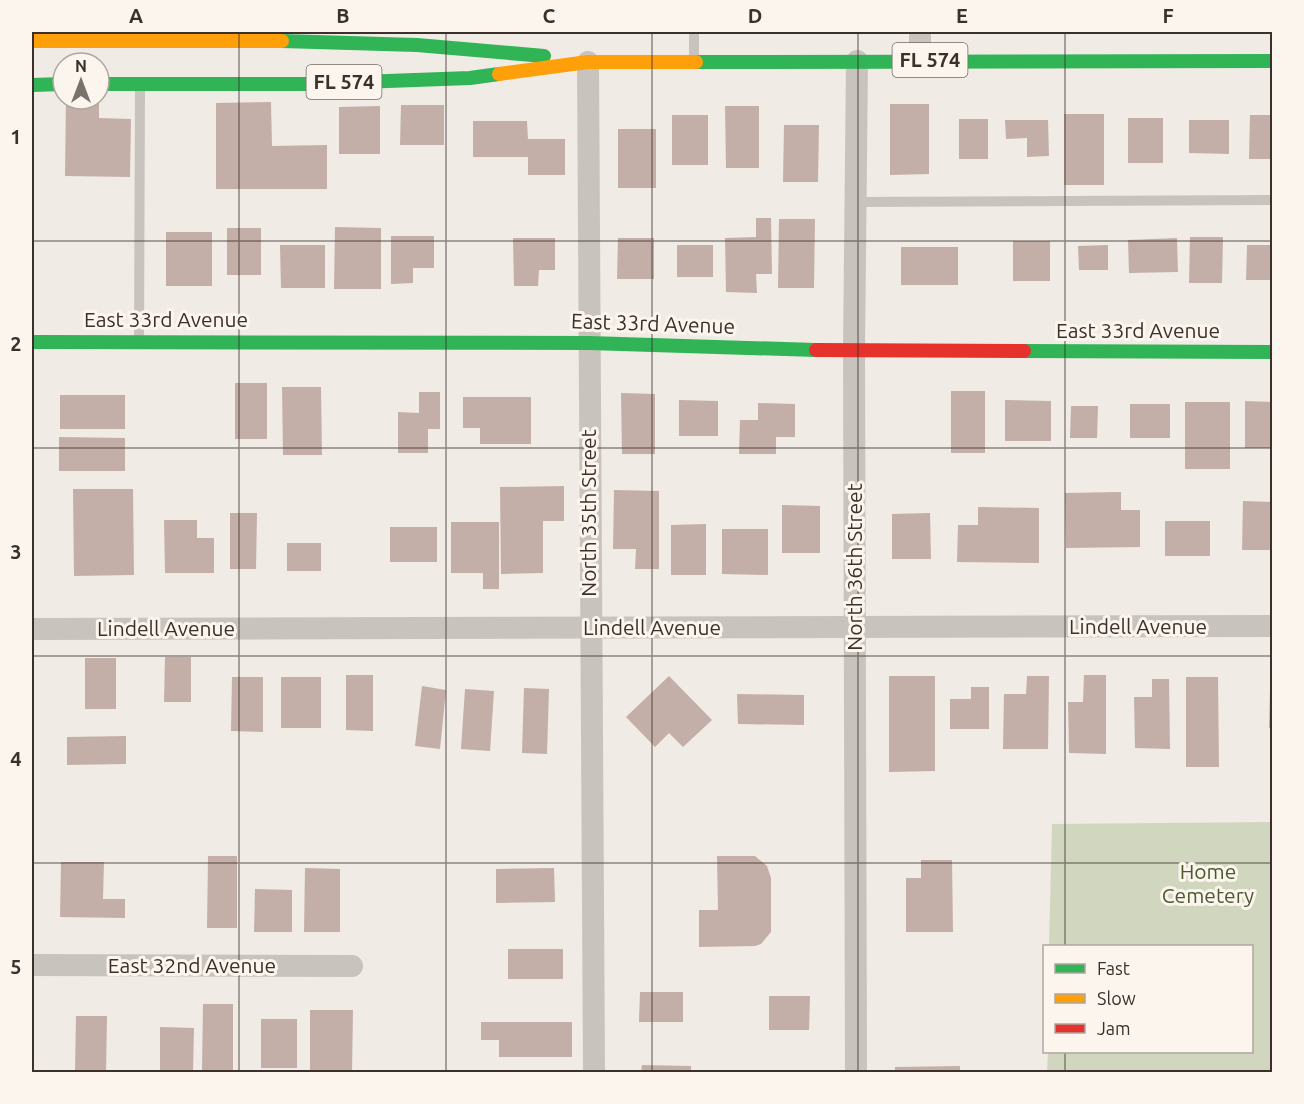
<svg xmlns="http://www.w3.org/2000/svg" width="1304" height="1104" viewBox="0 0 1304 1104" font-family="Ubuntu,sans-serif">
	<rect width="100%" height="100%" fill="#f0ebe5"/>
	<polygon fill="#d1d6bf" points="1272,822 1272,1072 1047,1072 1048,1052 1252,1052 1252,946 1049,946 1052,824"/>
	<g fill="#c3afa7">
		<polygon points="66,99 99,99 99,118 131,119 130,177 65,176"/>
		<polygon points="271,102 272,146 327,145 327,189 216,189 216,103"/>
		<polygon points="890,104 929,104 929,174 890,175"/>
		<polygon points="401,105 444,105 444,145 400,145"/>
		<polygon points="380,106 380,154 339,154 339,107"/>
		<polygon points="725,106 759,106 759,168 726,168"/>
		<rect x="1064" y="114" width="40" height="71"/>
		<rect x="672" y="115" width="36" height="50"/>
		<polygon points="1250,115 1272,115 1272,159 1249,159"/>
		<rect x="1128" y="118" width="35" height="45"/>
		<rect x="959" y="119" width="29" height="40"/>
		<polygon points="1005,120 1048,120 1049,156 1027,157 1027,138 1006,139"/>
		<polygon points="1189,120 1229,120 1229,154 1189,153"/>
		<polygon points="473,121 527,121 528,139 565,139 565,175 528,175 528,157 473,157"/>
		<polygon points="784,125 819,125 818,182 783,182"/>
		<rect x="618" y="129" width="38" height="59"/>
		<polygon points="756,218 771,218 772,274 756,274 757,293 726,292 725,238 756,237"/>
		<polygon points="779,219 815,219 814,288 778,288"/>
		<polygon points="335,227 381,228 381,289 334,289"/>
		<rect x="227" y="228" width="34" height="47"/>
		<rect x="166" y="232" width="46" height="54"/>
		<polygon points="391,236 434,236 434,268 413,268 413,283 391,284"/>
		<polygon points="1190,237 1223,237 1222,283 1189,283"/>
		<polygon points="513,238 555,238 555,270 539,270 538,286 514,286"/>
		<polygon points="618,238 654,238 654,279 617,279"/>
		<polygon points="1177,238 1178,272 1129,273 1128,240"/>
		<rect x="1013" y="241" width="37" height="40"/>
		<polygon points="280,245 325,245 325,288 281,288"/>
		<rect x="677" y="245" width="36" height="32"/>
		<polygon points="1108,245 1108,270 1079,270 1078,246"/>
		<polygon points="1247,245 1272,245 1272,280 1246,280"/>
		<rect x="901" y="247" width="57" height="38"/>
		<rect x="235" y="383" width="32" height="56"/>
		<polygon points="282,387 321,387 322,455 283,455"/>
		<rect x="951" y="391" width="34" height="62"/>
		<polygon points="419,392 440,392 440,429 428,429 428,453 398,453 398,412 419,413"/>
		<polygon points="621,393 655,394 655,454 622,454"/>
		<rect x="60" y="395" width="65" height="34"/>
		<polygon points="463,397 531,397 531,444 480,444 480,428 463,428"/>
		<polygon points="679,400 718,401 718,436 679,436"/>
		<polygon points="1005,400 1051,401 1051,441 1005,441"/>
		<polygon points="1245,401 1272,402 1272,448 1245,448"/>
		<rect x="1185" y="402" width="45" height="67"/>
		<polygon points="758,403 795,404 795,437 776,437 776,454 739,454 740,420 758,420"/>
		<rect x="1130" y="404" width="40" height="34"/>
		<polygon points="1071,406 1098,406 1097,438 1070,438"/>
		<polygon points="59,437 125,438 125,471 59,471"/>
		<polygon points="564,486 564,521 543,521 543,573 501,574 500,487"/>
		<polygon points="73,489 133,489 134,575 74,576"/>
		<polygon points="614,490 659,491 659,569 635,569 636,549 613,549"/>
		<polygon points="1121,492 1121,510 1140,510 1140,547 1066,548 1065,493"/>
		<polygon points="1243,501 1272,502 1272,550 1242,550"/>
		<polygon points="782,505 820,506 820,553 782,553"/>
		<polygon points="978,507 1039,508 1039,563 957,562 958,525 978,525"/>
		<polygon points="230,513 257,513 256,569 230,569"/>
		<polygon points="930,513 931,559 892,559 892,514"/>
		<polygon points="164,520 197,520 197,538 214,538 214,573 165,573"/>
		<rect x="1165" y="521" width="45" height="35"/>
		<polygon points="451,522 499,522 499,589 483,589 483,573 451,573"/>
		<polygon points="706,524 706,575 671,575 671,525"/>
		<rect x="390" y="527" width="47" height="35"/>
		<polygon points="722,529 768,529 768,575 722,574"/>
		<rect x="287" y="543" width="34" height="28"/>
		<polygon points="165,657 191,657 191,702 164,702"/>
		<rect x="85" y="658" width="31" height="51"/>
		<polygon points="346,675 373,675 373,731 346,730"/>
		<polygon points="1084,675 1106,675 1106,754 1069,753 1068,702 1083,702"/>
		<polygon points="669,676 712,720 683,747 669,733 655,747 626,717"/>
		<polygon points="889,676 935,676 935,771 889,772"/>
		<polygon points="1027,676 1049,676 1048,749 1003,749 1004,694 1026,694"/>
		<polygon points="232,677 263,677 263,732 231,731"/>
		<rect x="281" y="677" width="40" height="51"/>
		<polygon points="1186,677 1218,677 1219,767 1186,767"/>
		<polygon points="1152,679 1169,679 1170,749 1135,748 1134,697 1152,697"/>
		<polygon points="422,686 446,690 440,749 415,746"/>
		<polygon points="971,687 989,687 989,729 950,729 950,699 971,699"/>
		<polygon points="524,688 549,689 547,754 522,753"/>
		<polygon points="1270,688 1272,688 1272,728 1269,728"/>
		<polygon points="465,689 494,691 490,751 461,749"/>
		<polygon points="737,694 804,695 804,725 738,724"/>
		<polygon points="126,736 126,764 67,765 67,737"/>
		<polygon points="208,856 237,856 237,928 207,928"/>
		<polygon points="717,856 755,856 767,866 771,878 771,932 761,944 755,946 699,947 699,910 718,910"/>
		<polygon points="921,860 952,860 953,932 906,932 906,878 921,878"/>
		<polygon points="61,862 104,862 103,899 125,899 125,918 60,917"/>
		<polygon points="305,868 340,869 340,932 304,932"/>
		<polygon points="554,868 555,902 496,903 496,869"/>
		<polygon points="255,889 292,890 292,932 254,932"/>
		<rect x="508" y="949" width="55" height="30"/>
		<polygon points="640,992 683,992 683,1022 639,1022"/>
		<polygon points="769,996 810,996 809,1030 769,1030"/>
		<polygon points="203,1004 233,1004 233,1071 202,1070"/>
		<polygon points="310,1010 353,1010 352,1072 310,1072"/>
		<polygon points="76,1016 107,1016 106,1072 75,1072"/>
		<rect x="261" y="1019" width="36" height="49"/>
		<polygon points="481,1022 572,1022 572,1057 499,1057 499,1040 481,1040"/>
		<polygon points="160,1027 194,1028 193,1072 160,1072"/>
		<polygon points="642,1065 691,1066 691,1072 641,1072"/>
		<polygon points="960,1066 960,1072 895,1072 895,1067"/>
	</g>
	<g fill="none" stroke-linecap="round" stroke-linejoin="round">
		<g stroke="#c9c3be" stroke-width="10">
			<polyline points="694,58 694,32"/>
			<polyline points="856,202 1272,200"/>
			<polyline points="139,341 140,86"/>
		</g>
		<g stroke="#c9c3be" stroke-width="22">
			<polyline points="920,60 920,32"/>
			<polyline points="588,62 594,1072"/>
			<polyline points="32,629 1272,626"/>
			<polyline points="32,965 352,966"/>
			<polyline points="856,1072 854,351 857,61"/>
		</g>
		<g stroke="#30b455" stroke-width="14">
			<polyline points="282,41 417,45 544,56"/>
			<polyline points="696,62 1272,61"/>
			<polyline points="99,84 305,84 470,78 499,74"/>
			<polyline points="32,85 63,84"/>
			<polyline points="32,342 589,343 816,350"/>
			<polyline points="1024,351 1272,352"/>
		</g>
		<g stroke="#ff9f0a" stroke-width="14">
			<polyline points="32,41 282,41"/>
			<polyline points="499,74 588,62 696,62"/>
		</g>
		<polyline stroke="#e5322d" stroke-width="14" points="816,350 1024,351"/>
	</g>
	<path fill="none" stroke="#3b302b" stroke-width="1.5" stroke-opacity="0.55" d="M239 32V1072M446 32V1072M652 32V1072M858 32V1072M1065 32V946M32 241H1272M32 448H1272M32 656H1272M32 863H1272M1065 1052V1072"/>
	<g text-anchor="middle" stroke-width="6" stroke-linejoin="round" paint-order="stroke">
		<g fill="#fbf5ee" stroke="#756b66" stroke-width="1.5">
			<rect x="892.5" y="43" width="75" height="34" rx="4.5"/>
			<rect x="306.5" y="65" width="75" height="34" rx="4.5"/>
		</g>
		<g font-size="20" font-weight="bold" fill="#3b302b">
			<text x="930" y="67">FL 574</text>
			<text x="344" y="89">FL 574</text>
		</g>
		<g font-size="21" fill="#3b302b" stroke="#fbf5ee">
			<text x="166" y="327">East 33rd Avenue</text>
			<text transform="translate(653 324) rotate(2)" y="7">East 33rd Avenue</text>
			<text x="1138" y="338">East 33rd Avenue</text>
			<text transform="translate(589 513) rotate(-90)" y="7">North 35th Street</text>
			<text transform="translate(855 567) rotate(-90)" y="7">North 36th Street</text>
			<text x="1138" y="634">Lindell Avenue</text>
			<text x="652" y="635">Lindell Avenue</text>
			<text x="166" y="636">Lindell Avenue</text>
			<text x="192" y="973">East 32nd Avenue</text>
		</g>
		<g font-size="21" fill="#4a5a2e" stroke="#fbf5ee">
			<text x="1208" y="879">Home<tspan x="1208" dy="24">Cemetery</tspan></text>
		</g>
	</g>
	<rect width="1304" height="1104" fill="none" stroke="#fbf5ee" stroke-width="66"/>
	<rect x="1043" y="945" width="210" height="108" fill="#fbf5ee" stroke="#aea6a0" stroke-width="1.5"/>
	<rect x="1055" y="964" width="30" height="9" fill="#30b455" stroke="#aea6a0" stroke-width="1.5"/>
	<text x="1097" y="975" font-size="18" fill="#3b302b">Fast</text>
	<rect x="1055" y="994" width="30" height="9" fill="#ff9f0a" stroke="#aea6a0" stroke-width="1.5"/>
	<text x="1097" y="1005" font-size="18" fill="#3b302b">Slow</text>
	<rect x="1055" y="1024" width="30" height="9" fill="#e5322d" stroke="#aea6a0" stroke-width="1.5"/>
	<text x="1097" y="1035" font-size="18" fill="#3b302b">Jam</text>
	<g transform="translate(81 81)"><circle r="28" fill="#fbf5ee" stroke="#aea6a0" stroke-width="1.5"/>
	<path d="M0-4.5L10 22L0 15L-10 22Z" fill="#7a716c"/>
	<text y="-9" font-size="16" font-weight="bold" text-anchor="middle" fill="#3b302b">N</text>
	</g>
	<rect x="33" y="33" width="1238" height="1038" fill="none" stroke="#3b302b" stroke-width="2"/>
	<g font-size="20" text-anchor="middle" font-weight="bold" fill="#3b302b">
		<text x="136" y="23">A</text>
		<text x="343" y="23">B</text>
		<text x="549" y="23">C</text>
		<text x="755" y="23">D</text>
		<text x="962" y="23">E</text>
		<text x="1168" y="23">F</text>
		<text x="16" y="144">1</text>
		<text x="16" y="351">2</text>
		<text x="16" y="559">3</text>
		<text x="16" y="766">4</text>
		<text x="16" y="974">5</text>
	</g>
</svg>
